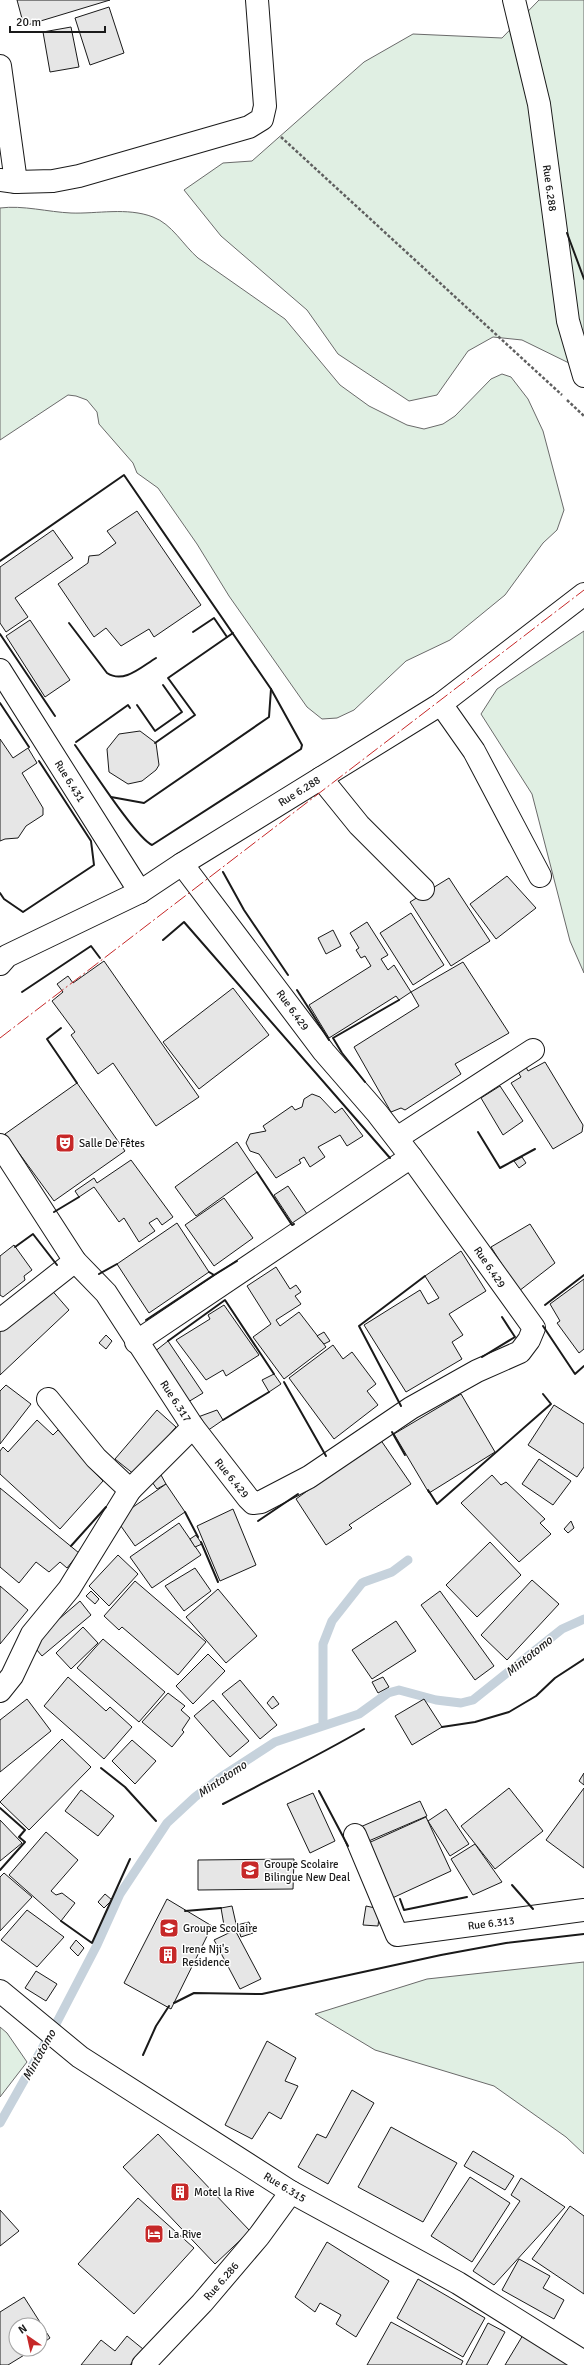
<svg xmlns="http://www.w3.org/2000/svg" width="584" height="2365" viewBox="0 0 584 2365" font-family="Signika,sans-serif">
	<rect width="100%" height="100%" fill="#fff"/>
	<g fill="#e0efe3" stroke="#6a6a6a">
		<polygon points="539,0 584,0 584,385 571,364 522,340 493,337 468,351 437,395 409,401 338,354 307,310 221,236 184,190 223,163 252,161 364,62 413,34 502,38"/>
		<path d="M0 208C23 205 48 212 71 213 97 214 127 207 153 217 172 224 183 245 198 258L285 319 340 385 369 406 407 425 424 429 443 424 455 416 491 379 502 374 511 377 528 399 543 431 564 510 557 530 543 543 505 595 450 640 406 661 354 710 337 718 322 719 307 707 229 596 197 544 158 488 137 473 133 463 99 424 97 412 87 400 76 396 68 395 0 440Z"/>
		<polygon points="584,631 584,973 570,941 532,794 481,714 497,689"/>
		<polygon points="584,1962 584,2154 566,2137 494,2086 375,2050 315,2014 427,1979"/>
		<polygon points="0,2027 7,2033 27,2062 0,2097"/>
	</g>
	<g fill="none" stroke-linecap="round" stroke-linejoin="round">
		<g stroke="#c6d2dc" stroke-width="9">
			<polyline points="364,1582 392,1572 408,1560"/>
			<polyline points="323,1722 323,1644 332,1621 362,1583"/>
			<polyline points="0,2123 57,2022 97,1945 120,1894 167,1823 195,1797 221,1777 275,1742 359,1714 388,1693 399,1690 436,1700 461,1703 473,1700 562,1629 584,1619"/>
		</g>
	</g>
	<g fill="#e6e6e6" stroke="#1a1a1a">
		<polygon points="17,0 110,0 24,26"/>
		<polygon points="109,7 124,53 90,65 75,18"/>
		<polygon points="71,27 79,67 50,72 43,32"/>
		<polygon points="137,511 201,605 154,637 149,629 121,646 106,628 94,637 58,584 88,563 89,556 99,555 116,543 107,531"/>
		<polygon points="53,530 73,558 15,598 28,617 6,632 0,623 0,567"/>
		<polygon points="30,620 70,680 45,697 6,636"/>
		<polygon points="140,731 156,743 159,765 156,770 142,781 128,784 109,772 107,749 119,734"/>
		<polygon points="0,739 13,758 28,748 37,763 22,773 43,808 43,815 26,826 18,838 5,839 0,841"/>
		<polygon points="507,876 536,908 496,939 470,904"/>
		<polygon points="449,878 490,941 451,966 410,902"/>
		<polygon points="411,913 444,965 413,985 380,933"/>
		<polygon points="367,922 388,955 381,959 388,970 394,965 411,992 399,1000 396,996 329,1038 309,1005 371,966 365,956 361,958 356,950 359,948 350,933"/>
		<polygon points="333,930 341,946 326,954 318,938"/>
		<polygon points="104,961 199,1097 156,1126 113,1063 98,1074 71,1035 75,1032 52,1001 63,992 57,984 68,976 73,983"/>
		<polygon points="463,962 509,1033 455,1064 461,1074 405,1110 401,1108 391,1112 354,1047 419,1006 411,992"/>
		<polygon points="233,988 269,1035 199,1089 163,1042"/>
		<polygon points="545,1062 583,1125 582,1132 553,1149 511,1083 521,1077 518,1072 526,1067 528,1071"/>
		<polygon points="77,1083 125,1151 54,1201 5,1134"/>
		<polygon points="500,1086 523,1121 503,1135 481,1098"/>
		<polygon points="312,1094 320,1097 335,1113 342,1108 363,1136 347,1146 340,1135 318,1147 325,1157 310,1167 304,1157 299,1160 301,1163 276,1178 259,1154 250,1151 246,1143 250,1134 266,1131 263,1126 292,1106 295,1110 302,1107 304,1099"/>
		<polygon points="237,1142 257,1172 196,1216 175,1187"/>
		<polygon points="522,1157 526,1163 519,1168 514,1161"/>
		<polygon points="131,1160 173,1217 162,1225 157,1218 149,1223 155,1231 139,1242 124,1218 119,1222 94,1187 79,1197 75,1191 94,1178 97,1183"/>
		<polygon points="288,1186 307,1214 293,1224 274,1195"/>
		<polygon points="224,1198 253,1238 214,1266 185,1225"/>
		<polygon points="177,1223 209,1272 149,1313 117,1264"/>
		<polygon points="530,1224 555,1263 519,1291 491,1247"/>
		<polygon points="14,1245 32,1270 24,1276 25,1280 3,1297 0,1295 0,1256"/>
		<polygon points="461,1251 486,1291 449,1314 463,1335 452,1342 462,1359 406,1392 364,1325 420,1290 428,1304 439,1298 425,1276"/>
		<polygon points="276,1267 290,1289 296,1285 301,1292 295,1296 301,1304 276,1320 280,1326 299,1312 326,1347 284,1379 253,1337 271,1324 247,1286"/>
		<polygon points="584,1279 584,1349 579,1353 557,1323 560,1321 550,1304"/>
		<polygon points="49,1287 69,1310 0,1375 0,1327"/>
		<polygon points="224,1305 259,1355 226,1376 223,1370 206,1380 176,1340 210,1319 208,1315"/>
		<polygon points="324,1332 330,1341 324,1344 317,1336"/>
		<polygon points="106,1335 112,1341 106,1349 99,1343"/>
		<polygon points="168,1341 203,1393 188,1402 154,1352"/>
		<polygon points="333,1345 343,1359 352,1352 376,1384 367,1391 378,1405 334,1439 289,1378"/>
		<polygon points="274,1374 281,1384 269,1392 262,1380"/>
		<polygon points="6,1385 31,1404 0,1444 0,1391"/>
		<polygon points="461,1394 495,1452 429,1493 394,1434"/>
		<polygon points="554,1405 584,1424 584,1467 577,1477 528,1445"/>
		<polygon points="157,1410 176,1427 135,1475 115,1459"/>
		<polygon points="217,1410 223,1420 207,1431 198,1417"/>
		<polygon points="37,1420 53,1435 58,1430 92,1461 88,1466 103,1481 60,1529 0,1474 0,1451 3,1447 8,1452"/>
		<polygon points="380,1439 411,1484 349,1525 352,1528 326,1545 296,1499"/>
		<polygon points="539,1459 571,1481 553,1505 522,1484"/>
		<polygon points="161,1475 166,1484 157,1489 152,1482"/>
		<polygon points="492,1475 501,1485 506,1482 545,1519 540,1523 551,1534 519,1562 461,1503"/>
		<polygon points="166,1484 185,1512 135,1546 116,1519"/>
		<polygon points="0,1488 79,1553 67,1568 60,1562 49,1572 36,1562 19,1583 0,1567"/>
		<polygon points="233,1509 256,1565 220,1581 197,1526"/>
		<polygon points="571,1521 574,1528 568,1533 564,1529"/>
		<polygon points="179,1523 201,1555 152,1588 130,1557"/>
		<polygon points="196,1535 202,1544 195,1547 190,1539"/>
		<polygon points="490,1542 521,1575 477,1617 446,1585"/>
		<polygon points="118,1555 138,1574 109,1606 89,1586"/>
		<polygon points="195,1568 211,1591 184,1611 165,1586"/>
		<polygon points="532,1580 559,1604 507,1660 481,1635"/>
		<polygon points="135,1581 206,1642 178,1675 122,1627 119,1630 104,1616"/>
		<polygon points="0,1586 28,1610 0,1644"/>
		<polygon points="218,1589 257,1636 226,1663 186,1617"/>
		<polygon points="91,1591 99,1599 95,1604 86,1596"/>
		<polygon points="440,1591 494,1666 475,1680 421,1605"/>
		<polygon points="80,1601 91,1615 42,1656 31,1643"/>
		<polygon points="396,1621 416,1651 372,1679 352,1650"/>
		<polygon points="83,1627 98,1643 71,1669 56,1653"/>
		<polygon points="103,1639 165,1692 139,1722 77,1668"/>
		<polygon points="208,1654 225,1671 193,1704 176,1686"/>
		<polygon points="68,1677 106,1711 110,1707 132,1727 104,1759 44,1706"/>
		<polygon points="383,1677 389,1687 378,1693 372,1682"/>
		<polygon points="240,1680 277,1725 260,1739 222,1694"/>
		<polygon points="168,1693 185,1706 181,1710 190,1718 182,1730 184,1732 172,1747 142,1722"/>
		<polygon points="273,1696 279,1704 272,1709 267,1703"/>
		<polygon points="27,1699 51,1731 0,1772 0,1720"/>
		<polygon points="424,1699 442,1727 412,1745 395,1716"/>
		<polygon points="213,1700 249,1741 230,1757 194,1716"/>
		<polygon points="62,1739 91,1767 29,1830 0,1802"/>
		<polygon points="132,1740 156,1761 135,1784 112,1761"/>
		<polygon points="584,1773 584,1785 579,1781"/>
		<polygon points="509,1788 543,1831 495,1869 461,1826"/>
		<polygon points="584,1788 584,1868 546,1840"/>
		<polygon points="81,1790 114,1816 98,1836 65,1811"/>
		<polygon points="313,1793 335,1841 310,1853 287,1804"/>
		<polygon points="420,1801 427,1816 364,1843 358,1828"/>
		<polygon points="446,1809 469,1844 450,1856 428,1821"/>
		<polygon points="426,1817 451,1871 388,1900 364,1845"/>
		<polygon points="0,1820 22,1843 0,1861"/>
		<polygon points="46,1832 78,1860 51,1891 56,1895 62,1893 75,1903 61,1921 9,1875"/>
		<polygon points="475,1844 502,1882 473,1895 451,1859"/>
		<polygon points="294,1859 293,1889 198,1890 198,1860"/>
		<polygon points="4,1873 32,1897 0,1931 0,1877"/>
		<polygon points="105,1894 112,1900 104,1908 98,1902"/>
		<polygon points="167,1899 212,1926 171,2009 124,1983"/>
		<polygon points="232,1906 237,1928 225,1931 221,1908"/>
		<polygon points="366,1906 380,1909 378,1926 363,1925"/>
		<polygon points="27,1910 64,1937 37,1967 1,1940"/>
		<polygon points="249,1922 253,1933 241,1937 237,1925"/>
		<polygon points="235,1930 261,1979 240,1989 214,1940"/>
		<polygon points="76,1940 84,1948 78,1956 70,1948"/>
		<polygon points="36,1971 57,1984 46,2001 25,1988"/>
		<polygon points="267,2041 296,2058 285,2081 298,2086 281,2119 269,2112 252,2139 225,2125"/>
		<polygon points="352,2090 374,2103 328,2184 298,2167 317,2134 326,2138"/>
		<polygon points="391,2127 457,2163 423,2222 358,2187"/>
		<polygon points="158,2134 250,2231 215,2264 123,2167"/>
		<polygon points="473,2151 514,2176 505,2190 464,2166"/>
		<polygon points="470,2177 510,2203 472,2262 431,2236"/>
		<polygon points="521,2178 565,2207 494,2285 473,2271 520,2201 511,2195"/>
		<polygon points="138,2198 194,2248 134,2314 78,2264"/>
		<polygon points="570,2206 584,2216 584,2294 532,2259"/>
		<polygon points="0,2210 19,2231 0,2246"/>
		<polygon points="327,2242 389,2281 356,2337 336,2324 341,2315 320,2303 315,2312 295,2297"/>
		<polygon points="519,2259 550,2276 543,2288 564,2300 554,2319 502,2290"/>
		<polygon points="418,2279 485,2318 463,2357 397,2318"/>
		<polygon points="24,2297 50,2338 40,2345 40,2325 16,2325 16,2349 34,2349 8,2365 0,2365 0,2312"/>
		<polygon points="391,2322 463,2361 461,2365 367,2365"/>
		<polygon points="488,2323 505,2332 487,2365 466,2365"/>
		<polygon points="523,2335 573,2365 505,2365"/>
		<polygon points="127,2336 143,2349 130,2365 81,2365 101,2340 115,2351"/>
	</g>
	<g fill="none" stroke-linecap="round" stroke-linejoin="round">
		<defs>
			<g id="minor">
				<polyline points="514,0 539,104 568,321 584,376"/>
				<polyline points="0,66 16,182 0,180"/>
				<polyline points="16,182 53,181 79,176 249,127 262,119 265,106 257,0"/>
				<polyline points="0,670 140,892"/>
				<polyline points="441,704 474,751 540,876"/>
				<polyline points="321,778 359,825 423,889"/>
				<polyline points="182,864 324,1052 377,1113 411,1157 534,1328 529,1340 520,1352 477,1371 411,1408 309,1477 261,1502 253,1503 248,1498 193,1427"/>
				<polyline points="0,964 7,956 140,892 182,864 441,704 584,594"/>
				<polyline points="397,1138 533,1050"/>
				<polyline points="0,1145 75,1261 106,1293 193,1427 130,1490 69,1589 32,1634 12,1676 0,1691"/>
				<polyline points="0,1320 75,1261"/>
				<polyline points="136,1342 411,1157"/>
				<polyline points="48,1399 96,1458 130,1490"/>
				<polyline points="355,1835 397,1935 584,1910"/>
				<polyline points="0,1991 80,2057 291,2192 458,2283 584,2362"/>
				<polyline points="143,2365 202,2303 259,2236 291,2192"/>
			</g>
		</defs>
		<use href="#minor" stroke="#1a1a1a" stroke-width="24"/>
		<g stroke="#5f5f5f" stroke-width="2.5" stroke-dasharray="3 2" stroke-linecap="butt">
			<polyline points="281,137 562,395"/>
			<polyline points="567,400 584,416"/>
		</g>
		<use href="#minor" stroke="#fff" stroke-width="22"/>
		<g stroke="#1a1a1a" stroke-width="2">
			<polyline points="567,233 584,279"/>
			<path d="M0 561 124 475 271 689 302 745 301 749 152 845C136 838 88 763 75 745"/>
			<path d="M69 623 107 673C124 684 141 667 156 658"/>
			<polyline points="193,632 214,618 227,637"/>
			<polyline points="0,634 55,716"/>
			<polyline points="0,703 29,747"/>
			<polyline points="137,705 155,731 182,712 163,685"/>
			<polyline points="76,742 128,705 130,708"/>
			<polyline points="155,743 195,715 168,678 233,633"/>
			<polyline points="111,797 144,803 269,717 271,689"/>
			<polyline points="223,872 244,910 288,975"/>
			<polyline points="0,893 4,899 23,912 94,865 91,841 39,761"/>
			<polyline points="163,940 184,922 390,1158"/>
			<polyline points="297,990 329,1040"/>
			<polyline points="22,992 91,946 100,958"/>
			<polyline points="61,1028 47,1039 77,1083"/>
			<polyline points="365,1082 342,1053 333,1038 399,1000"/>
			<polyline points="478,1132 500,1168 535,1149"/>
			<polyline points="257,1172 292,1225 294,1224"/>
			<polyline points="54,1212 79,1197"/>
			<polyline points="15,1247 33,1234 57,1265"/>
			<polyline points="209,1272 214,1275 237,1261"/>
			<polyline points="99,1274 117,1264"/>
			<polyline points="545,1305 584,1275"/>
			<polyline points="146,1320 214,1275"/>
			<polyline points="543,1326 575,1374 584,1366"/>
			<polyline points="168,1341 225,1300 274,1374"/>
			<polyline points="482,1357 515,1337 502,1317"/>
			<polyline points="284,1382 326,1456"/>
			<polyline points="401,1406 359,1326 425,1276"/>
			<polyline points="223,1420 269,1392"/>
			<polyline points="392,1432 405,1455"/>
			<polyline points="428,1490 437,1504 551,1404 543,1394"/>
			<polyline points="185,1512 198,1537"/>
			<polyline points="258,1521 298,1494"/>
			<polyline points="201,1542 218,1582"/>
			<polyline points="71,1546 106,1507"/>
			<polyline points="442,1727 475,1722 509,1712 536,1696 555,1678 584,1659"/>
			<polyline points="101,1768 125,1787 156,1821"/>
			<polyline points="319,1791 348,1846"/>
			<path d="M223 1804C270 1779 318 1756 364 1729"/>
			<polyline points="0,1808 25,1830 19,1837 25,1842 0,1870"/>
			<polyline points="512,1885 533,1909"/>
			<polyline points="400,1899 404,1910 467,1897"/>
			<polyline points="185,1911 221,1908"/>
			<polyline points="61,1921 92,1943 130,1859"/>
			<polyline points="174,2003 194,1993 262,1994 441,1955 506,1943 584,1934"/>
			<polyline points="143,2055 156,2026 169,2006"/>
		</g>
		<polyline stroke="#c62828" stroke-width="1" stroke-dasharray="14 3 2 3" stroke-linecap="butt" points="0,1038 584,590"/>
	</g>
	<defs>
		<symbol id="theatre-square" viewBox="-11 -11 22 22"><rect x="-9" y="-9" width="18" height="18" rx="4" fill="#c62828" stroke="#fff"/><path d="M-5-5.5Q0-4 5-5.5V0Q5 5 0 6Q-5 5-5 0ZM-3.3-2.5H-1v1.5H-3.3ZM1-2.5H3.3v1.5H1ZM-2.8 1Q0 5.5 2.8 1Z" fill="#fff"/></symbol>
		<symbol id="school-square" viewBox="-11 -11 22 22"><rect x="-9" y="-9" width="18" height="18" rx="4" fill="#c62828" stroke="#fff"/><path d="M0-5L7-2L0 1L-7-2ZM-4 1L0 2.5L4 1V4Q0 6-4 4Z" fill="#fff"/></symbol>
		<symbol id="building-square" viewBox="-11 -11 22 22"><rect x="-9" y="-9" width="18" height="18" rx="4" fill="#c62828" stroke="#fff"/><path d="M-4-6H4V6H1V3H-1V6H-4ZM-2.5-4.3h1.7v1.8h-1.7ZM.8-4.3h1.7v1.8H.8ZM-2.5-1h1.7V.8h-1.7ZM.8-1h1.7V.8H.8Z" fill="#fff"/></symbol>
		<symbol id="hotel-square" viewBox="-11 -11 22 22"><rect x="-9" y="-9" width="18" height="18" rx="4" fill="#c62828" stroke="#fff"/><path d="M-6-4.5h1.5V1H6V5H4.5V3h-9V5H-6ZM-4 0a1.8 1.8 0 1 1 3.6 0ZM.5 0V-2.5h3Q6-2.5 6 0Z" fill="#fff"/></symbol>
	</defs>
	<g fill-rule="evenodd">
		<use href="#theatre-square" x="54" y="1132" width="22" height="22"/>
		<use href="#school-square" x="239" y="1859" width="22" height="22"/>
		<use href="#school-square" x="158" y="1917" width="22" height="22"/>
		<use href="#building-square" x="157" y="1944" width="22" height="22"/>
		<use href="#building-square" x="169" y="2181" width="22" height="22"/>
		<use href="#hotel-square" x="143" y="2223" width="22" height="22"/>
	</g>
	<g text-anchor="middle" stroke-width="3" stroke-linejoin="round" paint-order="stroke">
		<g font-size="11" fill="#1a1a1a" stroke="#fff">
			<text transform="translate(550 188) rotate(82)" y="4">Rue 6.288</text>
			<text transform="translate(70 781) rotate(58)" y="4">Rue 6.431</text>
			<text transform="translate(299 791) rotate(-32)" y="4">Rue 6.288</text>
			<text transform="translate(293 1010) rotate(54)" y="4">Rue 6.429</text>
			<text transform="translate(490 1267) rotate(56)" y="4">Rue 6.429</text>
			<text transform="translate(176 1401) rotate(57)" y="4">Rue 6.317</text>
			<text transform="translate(232 1478) rotate(51)" y="4">Rue 6.429</text>
			<text transform="translate(491 1923) rotate(-7)" y="4">Rue 6.313</text>
			<text transform="translate(285 2187) rotate(31)" y="4">Rue 6.315</text>
			<text transform="translate(221 2281) rotate(-49)" y="4">Rue 6.286</text>
		</g>
		<g font-size="11" fill="#1a1a1a" stroke="#fff" text-anchor="start">
			<text x="79" y="1147">Salle De Fêtes</text>
			<text x="264" y="1868">Groupe Scolaire<tspan x="264" dy="13">Bilingue New Deal</tspan></text>
			<text x="183" y="1932">Groupe Scolaire</text>
			<text x="182" y="1953">Irene Nji's<tspan x="182" dy="13">Residence</tspan></text>
			<text x="194" y="2196">Motel la Rive</text>
			<text x="168" y="2238">La Rive</text>
		</g>
		<g font-size="12" font-style="italic" fill="#1a1a1a" stroke="#fff">
			<text transform="translate(529 1656) rotate(-39)" y="4">Mintotomo</text>
			<text transform="translate(222 1779) rotate(-34)" y="4">Mintotomo</text>
			<text transform="translate(39 2055) rotate(-61)" y="4">Mintotomo</text>
		</g>
	</g>
	<g transform="translate(28 2337) rotate(326)"><circle r="19" fill="#ffffff" stroke="#a3a3a3"/>
	<path d="M0-3L7 15L0 10L-7 15Z" fill="#c62828"/>
	<text y="-6" font-size="11" font-weight="bold" text-anchor="middle" fill="#1a1a1a">N</text>
	</g>
	<path d="M10 26v6h95v-6" fill="none" stroke="#1a1a1a" stroke-width="2"/>
	<text x="16" y="26" font-size="12" fill="#1a1a1a" stroke="#ffffff" stroke-width="3" paint-order="stroke">20 m</text>
</svg>
